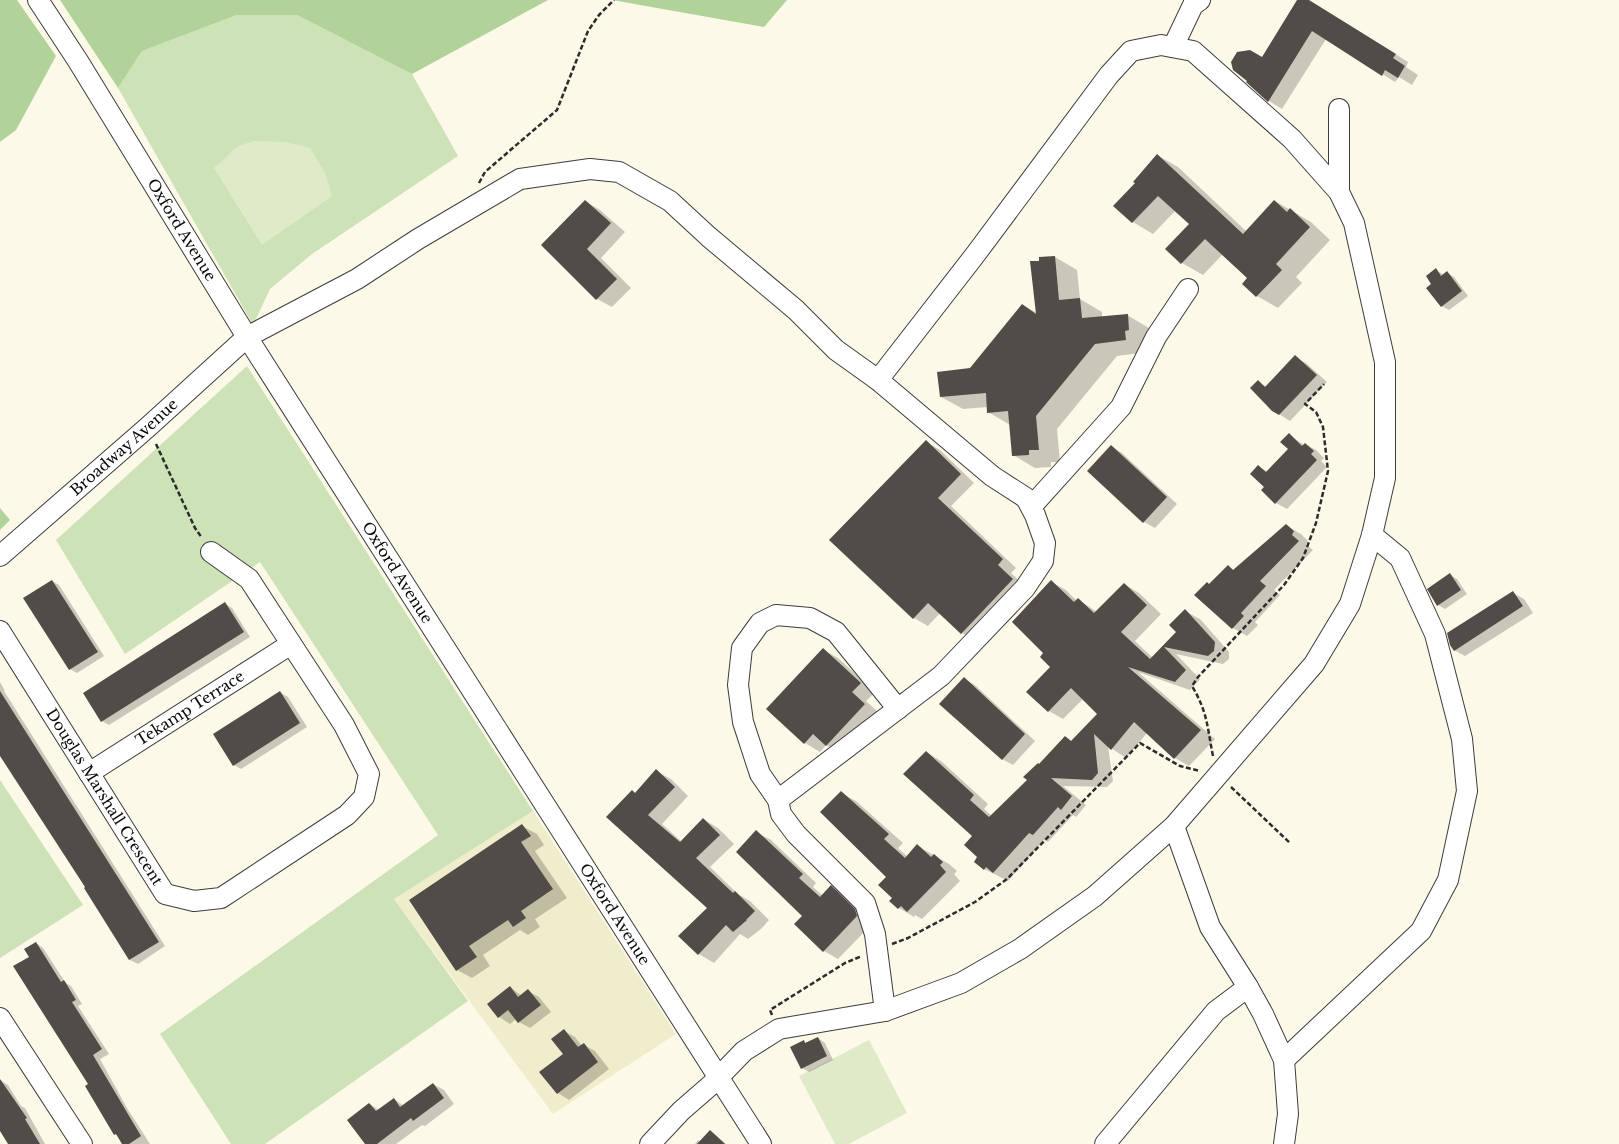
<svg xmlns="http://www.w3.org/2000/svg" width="1619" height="1144" viewBox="0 0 1619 1144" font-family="'Libre Baskerville',serif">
	<rect width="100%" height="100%" fill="#fdf9e9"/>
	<polygon fill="#f0edcc" points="533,811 676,1034 553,1114 394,899"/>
	<g fill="#cde3b7">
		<polygon points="237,15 297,15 412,74 458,156 312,254 270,289 253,325 118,88 142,51"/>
		<polygon points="247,366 533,811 394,899 468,1001 265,1144 231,1144 160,1034 438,835 260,562 125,654 56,540"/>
		<polygon points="0,780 83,905 0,958"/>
	</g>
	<g fill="#b1d298">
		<polygon points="0,0 17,0 56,56 16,130 0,142"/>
		<polygon points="60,0 548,0 412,74 297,15 237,15 142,51 118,88"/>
		<polygon points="612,0 787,0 764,27"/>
		<polygon points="0,508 10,520 0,530"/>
	</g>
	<g fill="#dfebc8">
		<polygon points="254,141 286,142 310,148 325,173 332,196 262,245 214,168 238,146"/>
		<polygon points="869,1040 907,1113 849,1144 835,1144 799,1076"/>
	</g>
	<g fill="#0003">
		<polygon points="1299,0 1307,0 1351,26 1408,62 1406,67 1418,75 1412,85 1399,77 1395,82 1326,39 1282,109 1269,101 1248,82"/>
		<polygon points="1157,155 1178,167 1246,231 1275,201 1311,222 1330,240 1296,277 1302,283 1278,308 1257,296 1249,278 1223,254 1203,275 1182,263 1167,249 1190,224 1176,210 1153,234 1133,222 1137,183"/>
		<polygon points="585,201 600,210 625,232 601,258 631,288 612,307 597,299 543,245"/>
		<polygon points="1055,257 1077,270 1080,299 1102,312 1102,318 1127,315 1149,328 1151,342 1148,352 1117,356 1057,429 1060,462 1051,462 1051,467 1035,468 1013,455 1010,425 988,412 988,407 963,409 941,397 971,369 1022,305 1037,313 1041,262"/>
		<polygon points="1436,270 1444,275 1447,273 1454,277 1468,296 1449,310 1442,306 1428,288 1433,284"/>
		<polygon points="1295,357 1306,363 1327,382 1290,421 1279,414 1258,382 1267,387"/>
		<polygon points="1289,435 1304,445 1305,444 1316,450 1324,458 1321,461 1327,467 1287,509 1276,503 1266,487 1259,467 1268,472 1290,449"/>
		<polygon points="926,442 940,450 974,483 951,506 1016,568 1011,573 1026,587 975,641 962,633 940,613 928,626 914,618"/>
		<polygon points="1111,446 1122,453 1177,504 1155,528 1144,522"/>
		<polygon points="1286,526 1301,534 1308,541 1306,545 1313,550 1274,590 1280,595 1255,622 1258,625 1247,636 1233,628 1210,585 1228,566 1234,570"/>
		<polygon points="1450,575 1457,579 1467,594 1445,609 1438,605"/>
		<polygon points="52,581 59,585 104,656 77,673 70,669"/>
		<polygon points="1051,582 1066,590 1077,601 1079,600 1097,612 1124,584 1139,593 1161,614 1135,641 1153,658 1177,632 1185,611 1200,619 1229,652 1229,659 1223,664 1176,654 1200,679 1190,690 1138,672 1215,739 1189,766 1175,758 1147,733 1126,758 1108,746 1113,781 1107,787 1063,786 1086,805 1076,817 1073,815 1048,842 1044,840 1008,881 984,869 979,857 974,836 926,752 941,761 988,804 984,809 992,816 1029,780 1065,737 1073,742 1099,714 1083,699 1063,719 1049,711 1052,667 1045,652"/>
		<polygon points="1513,593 1524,599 1533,613 1465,656 1454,650"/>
		<polygon points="225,604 232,608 250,637 109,725 102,721"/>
		<polygon points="823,650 838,658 875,692 866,701 879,713 841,753 826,745 820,752 805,743 768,709"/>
		<polygon points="964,679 975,685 1035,741 1013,765 1002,759"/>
		<polygon points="0,682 5,691 4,691 165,946 138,964 130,960 85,889 87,888 0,753"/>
		<polygon points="281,693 288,697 307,727 241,769 234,765"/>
		<polygon points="656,771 671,779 688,796 662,824 682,842 703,819 718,828 734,844 710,867 738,894 750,901 769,920 761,929 748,939 740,934 714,963 699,954 680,936 708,908 608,817 635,793"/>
		<polygon points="841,793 856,801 903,843 898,848 908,857 918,846 949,864 957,871 954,874 960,881 922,919 915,915 914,917 899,908 891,901 894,898 888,877"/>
		<polygon points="522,826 537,834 544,845 535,851 567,898 535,919 540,927 528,935 520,930 483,955 490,966 472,978 457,970"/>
		<polygon points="756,832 771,840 816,883 813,887 823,896 831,887 845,895 871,925 838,959 824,951"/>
		<polygon points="36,943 43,948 65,982 71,986 82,1004 78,1006 109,1054 100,1059 127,1108 150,1144 124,1144 119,1137 115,1134 31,957"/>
		<polygon points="510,987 522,996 528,991 539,997 551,1012 530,1028 519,1022 516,1019 510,1024 499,1017"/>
		<polygon points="564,1031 575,1037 582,1046 584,1045 595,1051 609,1069 569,1100 558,1093 541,1072 564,1054"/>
		<polygon points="818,1038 825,1043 833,1060 809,1072 802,1068 804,1042 807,1044"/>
		<polygon points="0,1080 8,1085 21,1106 25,1108 45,1144 12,1144 0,1128"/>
		<polygon points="433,1084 444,1090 454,1104 425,1126 422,1125 396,1144 367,1144 370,1104 379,1110 394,1099 404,1106"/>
		<polygon points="710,1132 717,1136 726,1144 695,1144 698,1140 701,1142"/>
	</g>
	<g fill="#514c48">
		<polygon points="1297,0 1309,0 1396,54 1393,58 1405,66 1398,78 1385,70 1382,76 1312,31 1268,102 1246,82 1247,81 1233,70 1231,62 1237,52 1250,50 1262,57"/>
		<polygon points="1157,154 1243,234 1274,200 1287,212 1290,208 1310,227 1276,264 1282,270 1256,297 1242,284 1247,278 1205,239 1181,264 1165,249 1189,224 1158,196 1132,223 1113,206 1135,183 1133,182"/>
		<polygon points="585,200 611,223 587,249 617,279 596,300 541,245"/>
		<polygon points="1055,256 1059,300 1080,298 1082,318 1128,314 1129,330 1125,331 1126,340 1095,344 1036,416 1039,450 1029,450 1029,455 1012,456 1008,411 987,413 986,393 940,397 937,372 970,368 1022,304 1036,314 1030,261 1039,261 1039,257"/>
		<polygon points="1436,268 1441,276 1447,271 1462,291 1441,307 1426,288 1431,284 1426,276"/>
		<polygon points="1295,355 1317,375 1279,415 1272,411 1250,388 1258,380 1265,387"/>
		<polygon points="1289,433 1302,446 1305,443 1314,451 1311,454 1317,460 1275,504 1261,490 1264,487 1250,474 1258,465 1266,472 1288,449 1280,442"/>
		<polygon points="926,440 961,474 938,498 1003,559 998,565 1013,579 961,634 928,603 913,619 829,540"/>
		<polygon points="1111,445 1167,497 1143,523 1087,471"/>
		<polygon points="1286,524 1294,531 1292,535 1299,541 1260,581 1266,586 1241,613 1244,616 1232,629 1194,595 1207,582 1209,584 1228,565 1233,570"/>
		<polygon points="1450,573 1461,590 1437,606 1427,589"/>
		<polygon points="52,580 98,652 69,670 23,598"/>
		<polygon points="1051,580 1074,602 1078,598 1094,613 1124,583 1147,605 1121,632 1150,659 1176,632 1169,625 1185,609 1215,642 1214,651 1208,656 1164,647 1186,670 1175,682 1128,667 1201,730 1174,759 1134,722 1111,750 1094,734 1098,773 1092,780 1051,778 1072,796 1061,810 1058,807 1033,835 1029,833 993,873 986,867 984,870 974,862 977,857 964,845 972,836 903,774 926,751 974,795 970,800 989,817 1027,780 1023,777 1038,763 1039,764 1065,736 1071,741 1097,714 1071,688 1048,712 1026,692 1050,667 1040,657 1043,653 1012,622"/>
		<polygon points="1513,591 1523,606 1454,651 1450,645 1447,633"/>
		<polygon points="225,602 244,632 101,722 83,693"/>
		<polygon points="823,648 861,683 852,692 865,704 826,746 813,734 804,744 766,709"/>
		<polygon points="964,677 1025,734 1002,760 939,704"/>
		<polygon points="0,691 159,942 129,960 84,888 85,887 0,756"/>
		<polygon points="280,691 300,723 233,766 213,734"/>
		<polygon points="656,769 675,787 648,815 680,842 703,818 720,835 696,858 733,893 735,891 755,911 746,920 747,920 733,932 726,925 698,955 678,936 707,908 606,817 632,790 635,793"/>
		<polygon points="841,791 889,834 884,839 905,858 917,844 931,857 934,854 943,862 940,865 946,872 907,912 901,906 898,909 889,901 892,898 878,885 886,877 820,812"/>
		<polygon points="522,824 531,836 521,842 553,889 521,911 526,918 513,927 508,920 469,946 477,957 456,971 409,900"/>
		<polygon points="756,830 803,874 799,878 820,897 831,885 855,909 857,916 823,952 794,924 802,916 736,852"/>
		<polygon points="36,942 61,982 64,980 76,1000 72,1002 102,1049 93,1055 141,1136 129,1144 122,1144 116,1134 114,1135 85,1086 88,1084 13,966 29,957 24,949"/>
		<polygon points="510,986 518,997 528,989 541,1005 518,1023 508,1010 498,1018 487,1004"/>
		<polygon points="564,1029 578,1047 584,1043 598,1062 557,1094 539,1072 563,1054 551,1039"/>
		<polygon points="818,1037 827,1056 801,1069 790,1047 804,1040 805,1043"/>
		<polygon points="0,1079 27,1118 25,1119 40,1144 8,1144 0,1131"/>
		<polygon points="433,1083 444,1098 413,1121 411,1118 377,1144 365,1144 347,1120 369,1103 376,1111 394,1098 400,1107"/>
		<polygon points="710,1130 725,1144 697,1144"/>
	</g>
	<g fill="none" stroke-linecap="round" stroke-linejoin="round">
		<defs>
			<g id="minor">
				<path id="s1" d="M38 0 78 61 247 337 761 1144"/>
				<polyline points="1173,47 1193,5 1200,0"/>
				<polyline points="1339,109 1339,192"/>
				<polyline points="1031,507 1121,407 1156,337 1188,289"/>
				<path id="s2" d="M0 556 148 427 247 337 357 279 418 239 520 179 590 169 619 172 670 201 709 237 796 310 836 350 878 380 992 476 1026 498 1035 515 1045 543 1043 561 1025 588 941 676 778 800 781 814 796 834 865 903 875 934 885 1011"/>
				<path id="s3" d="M0 631 165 894 194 901 221 898 347 815 364 797 369 774 344 725 249 579 211 552"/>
				<path id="s4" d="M89 773 291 644"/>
				<polyline points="778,800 760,774 743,722 738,685 742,648 760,623 776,615 810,618 836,632 898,709"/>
				<polyline points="1174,826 1210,927 1248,987 1263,1014 1284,1060 1288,1114 1284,1144"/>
				<polyline points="0,1018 82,1144"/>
				<polyline points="1284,1060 1421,931 1448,880 1467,791 1462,739 1435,634 1400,558 1372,535"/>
				<polyline points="650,1144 681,1111 712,1084 744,1051 779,1029 885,1011 961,983 1020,949 1095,896 1174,826 1314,664 1350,604 1372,535 1385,478 1385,362 1354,223 1339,192 1292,139 1193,51 1161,45 1131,51 1109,75 975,255 878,380"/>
				<polyline points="1105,1144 1216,1011 1248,987"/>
			</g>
		</defs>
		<use href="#minor" stroke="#3d3d3d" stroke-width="22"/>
		<g stroke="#2c2c2c" stroke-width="2.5" stroke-dasharray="5 2.5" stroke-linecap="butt">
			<polyline points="479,183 485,172 557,110 588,31 599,15 614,0"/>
			<polyline points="156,444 195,528 202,538"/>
			<path d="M1213 756C1207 727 1208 713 1192 686L1198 677 1284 585 1303 558 1316 523 1328 471 1323 427 1316 412 1305 404 1324 384"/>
			<polyline points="1231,787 1290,843"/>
			<polyline points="892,944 908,938 975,902 1007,879 1140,743 1180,766 1200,771"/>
			<polyline points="772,1015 770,1010 845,963 862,956"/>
		</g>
		<use href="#minor" stroke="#fff" stroke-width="20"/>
	</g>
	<g text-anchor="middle" stroke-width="5" stroke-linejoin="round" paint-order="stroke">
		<g font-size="15" fill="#0a0a0a" stroke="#fff">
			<text dy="5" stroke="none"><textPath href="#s1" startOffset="271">Oxford Avenue</textPath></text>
			<text dy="5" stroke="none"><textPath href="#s2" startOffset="165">Broadway Avenue</textPath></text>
			<text dy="5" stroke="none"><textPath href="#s1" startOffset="676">Oxford Avenue</textPath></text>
			<text dy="5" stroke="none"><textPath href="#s4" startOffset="120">Tekamp Terrace</textPath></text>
			<text dy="5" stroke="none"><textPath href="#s3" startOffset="196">Douglas Marshall Crescent</textPath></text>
			<text dy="5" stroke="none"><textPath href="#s1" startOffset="1081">Oxford Avenue</textPath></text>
		</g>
	</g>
</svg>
